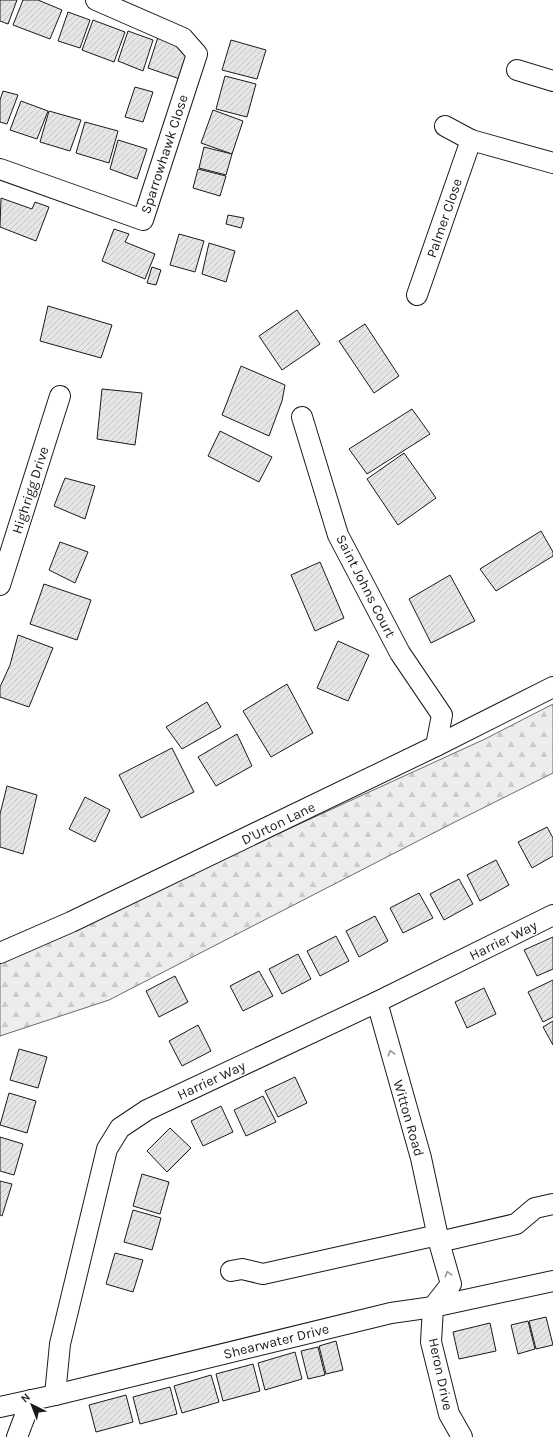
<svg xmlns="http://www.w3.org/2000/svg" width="553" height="1437" viewBox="0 0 553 1437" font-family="Karla,sans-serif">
	<defs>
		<pattern id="forest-firs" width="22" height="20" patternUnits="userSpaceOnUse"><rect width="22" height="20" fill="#ededed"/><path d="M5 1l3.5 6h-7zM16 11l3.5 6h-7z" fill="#cbcbcb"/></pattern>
		<pattern id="building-hatch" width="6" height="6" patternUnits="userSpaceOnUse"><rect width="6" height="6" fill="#e6e6e6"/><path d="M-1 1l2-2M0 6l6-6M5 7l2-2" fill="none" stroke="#c5c5c5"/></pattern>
	</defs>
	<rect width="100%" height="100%" fill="#fff"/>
	<polygon fill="url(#forest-firs)" stroke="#6a6a6a" points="553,704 553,773 451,824 109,1000 0,1036 0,961 485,739"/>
	<g fill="url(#building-hatch)" stroke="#1a1a1a">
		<polygon points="0,0 17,0 8,24 0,21"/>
		<polygon points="23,0 38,0 62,10 50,39 13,25"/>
		<polygon points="68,12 90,20 80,48 58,41"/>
		<polygon points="93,20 125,32 114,62 82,50"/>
		<polygon points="128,31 153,40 143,71 118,61"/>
		<polygon points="158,37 191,49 180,79 148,68"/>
		<polygon points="231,40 266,50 257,79 222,70"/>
		<polygon points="225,76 256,84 247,117 216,109"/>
		<polygon points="135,87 153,92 143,122 125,117"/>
		<polygon points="3,91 18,95 7,124 0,122 0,100"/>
		<polygon points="21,101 48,111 37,139 10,130"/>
		<polygon points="213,110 243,121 232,154 201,143"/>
		<polygon points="49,111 81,120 70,151 40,142"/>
		<polygon points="85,122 118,131 109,163 76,153"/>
		<polygon points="118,140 147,149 137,179 110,169"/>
		<polygon points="204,147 232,154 226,175 199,168"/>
		<polygon points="198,169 226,176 220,196 193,188"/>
		<polygon points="1,198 32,209 35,202 49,207 36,241 0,227"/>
		<polygon points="228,215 244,218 241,228 226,224"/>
		<polygon points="114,229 129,234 125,242 155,254 145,279 102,261"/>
		<polygon points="179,234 204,241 195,272 170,265"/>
		<polygon points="209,243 235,251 226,282 202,274"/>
		<polygon points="152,267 161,270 156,285 147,283"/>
		<polygon points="48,306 112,325 101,358 40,341"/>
		<polygon points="297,310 320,344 282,370 259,336"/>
		<polygon points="365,324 399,376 374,393 339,341"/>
		<polygon points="241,366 285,385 282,401 269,436 222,415"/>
		<polygon points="102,389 142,393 135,445 97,439"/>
		<polygon points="412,409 430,434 367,474 349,449"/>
		<polygon points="220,431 272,457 259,482 208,456"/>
		<polygon points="404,453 436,498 398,525 367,479"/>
		<polygon points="65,478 95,486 85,519 54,506"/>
		<polygon points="541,531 553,552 553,556 496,591 480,569"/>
		<polygon points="60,542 88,552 75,583 49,570"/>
		<polygon points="320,562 344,618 315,631 291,575"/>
		<polygon points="450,575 475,621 431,643 409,599"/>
		<polygon points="44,584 91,600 77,640 30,624"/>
		<polygon points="18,635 53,648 29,707 0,697 0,687 10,665"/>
		<polygon points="338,641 369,655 348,701 317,688"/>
		<polygon points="287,684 313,733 271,757 243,711"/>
		<polygon points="207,702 221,727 182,749 166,727"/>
		<polygon points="237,734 252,766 216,786 198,757"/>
		<polygon points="172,748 194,792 141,818 119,775"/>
		<polygon points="7,786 37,795 23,854 0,847 0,814"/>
		<polygon points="85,797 110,810 95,842 69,829"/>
		<polygon points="547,827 553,838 553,856 532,868 518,842"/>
		<polygon points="496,860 509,885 480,901 467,875"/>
		<polygon points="459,879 473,904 444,920 430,894"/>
		<polygon points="419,893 433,918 403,933 390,908"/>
		<polygon points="375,916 388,941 359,957 346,931"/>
		<polygon points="336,936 349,961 320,976 307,951"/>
		<polygon points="553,937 553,969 537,976 524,950"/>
		<polygon points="298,954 311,979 282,994 269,969"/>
		<polygon points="259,971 273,996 243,1011 230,986"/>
		<polygon points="175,976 188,1002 159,1017 146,991"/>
		<polygon points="553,980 553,1017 543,1022 528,992"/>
		<polygon points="484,988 496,1014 467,1028 455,1002"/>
		<polygon points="553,1021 553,1045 543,1027"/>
		<polygon points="198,1025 211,1051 182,1066 169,1041"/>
		<polygon points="19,1049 47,1057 38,1088 10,1080"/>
		<polygon points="295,1077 307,1103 278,1117 265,1091"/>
		<polygon points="9,1093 36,1101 27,1133 0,1125"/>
		<polygon points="263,1096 276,1122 246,1136 234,1110"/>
		<polygon points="221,1106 233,1132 203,1146 191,1121"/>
		<polygon points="170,1128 191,1148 167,1172 147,1151"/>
		<polygon points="0,1137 23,1144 14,1175 0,1171"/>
		<polygon points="142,1174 169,1182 160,1214 133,1206"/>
		<polygon points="0,1181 12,1184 2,1216 0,1215"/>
		<polygon points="133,1210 161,1218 152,1250 124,1242"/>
		<polygon points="115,1253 143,1260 133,1292 106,1284"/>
		<polygon points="546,1317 553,1345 536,1349 529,1321"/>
		<polygon points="528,1321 535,1349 518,1354 511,1325"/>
		<polygon points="490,1323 496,1351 459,1359 453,1332"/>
		<polygon points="336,1341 343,1370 326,1374 319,1346"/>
		<polygon points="318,1347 325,1375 308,1379 301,1351"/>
		<polygon points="295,1352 302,1379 265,1390 258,1363"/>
		<polygon points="253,1364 260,1391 223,1401 216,1374"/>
		<polygon points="211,1375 219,1402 182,1413 174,1386"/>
		<polygon points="170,1387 177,1414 140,1424 133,1397"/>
		<polygon points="126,1395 133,1422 96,1432 89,1405"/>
	</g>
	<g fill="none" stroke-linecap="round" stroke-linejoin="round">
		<defs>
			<g id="minor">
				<polyline points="517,70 553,81"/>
				<polyline points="445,126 471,140 553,163"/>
				<polyline points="0,169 143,220 197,54 183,38 96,0"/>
				<polyline points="417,295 471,140"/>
				<polyline points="302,417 338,535 400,653 442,715 436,746"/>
				<polyline points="0,585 60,396"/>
				<polyline points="0,953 71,922 436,746 553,687"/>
				<polyline points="377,1002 421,1158 439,1242 451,1284 433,1307 431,1342 449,1414 462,1437"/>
				<polyline points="439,1242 516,1224 535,1208 553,1204"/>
				<polyline points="231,1271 242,1269 263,1274 438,1235"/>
				<polyline points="55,1395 60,1344 107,1149 120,1128 147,1110 377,1002 553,915"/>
				<polyline points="0,1407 55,1395 391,1313 433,1307 553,1281"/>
				<polyline points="17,1437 31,1400"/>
			</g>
		</defs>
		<use href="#minor" stroke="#1a1a1a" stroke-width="22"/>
		<use href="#minor" stroke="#fff" stroke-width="20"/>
	</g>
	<defs><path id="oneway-chevron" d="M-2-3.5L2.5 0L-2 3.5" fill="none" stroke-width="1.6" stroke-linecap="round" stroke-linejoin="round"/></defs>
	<g stroke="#989898">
		<use href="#oneway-chevron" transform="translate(391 1053) rotate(-105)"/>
		<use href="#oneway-chevron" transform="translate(448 1274) rotate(-105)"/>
	</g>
	<g text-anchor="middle" stroke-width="3" stroke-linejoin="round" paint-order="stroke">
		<g font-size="14" fill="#1a1a1a" stroke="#fff">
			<text transform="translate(164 154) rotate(-72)" y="5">Sparrowhawk Close</text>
			<text transform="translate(444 218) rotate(-71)" y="5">Palmer Close</text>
			<text transform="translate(30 490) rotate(-72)" y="5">Highrigg Drive</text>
			<text transform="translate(366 586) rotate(63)" y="5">Saint Johns Court</text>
			<text transform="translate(278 823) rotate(-26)" y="5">D'Urton Lane</text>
			<text transform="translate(503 940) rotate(-26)" y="5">Harrier Way</text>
			<text transform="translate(211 1080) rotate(-25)" y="5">Harrier Way</text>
			<text transform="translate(409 1118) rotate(74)" y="5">Witton Road</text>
			<text transform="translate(276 1341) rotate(-14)" y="5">Shearwater Drive</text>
			<text transform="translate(441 1374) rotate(78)" y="5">Heron Drive</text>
		</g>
	</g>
	<g transform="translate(32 1405) rotate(318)" stroke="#ffffff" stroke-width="3" paint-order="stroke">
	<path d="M0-3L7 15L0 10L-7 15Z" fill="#1a1a1a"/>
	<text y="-6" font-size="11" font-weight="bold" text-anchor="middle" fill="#1a1a1a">N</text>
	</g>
</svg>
